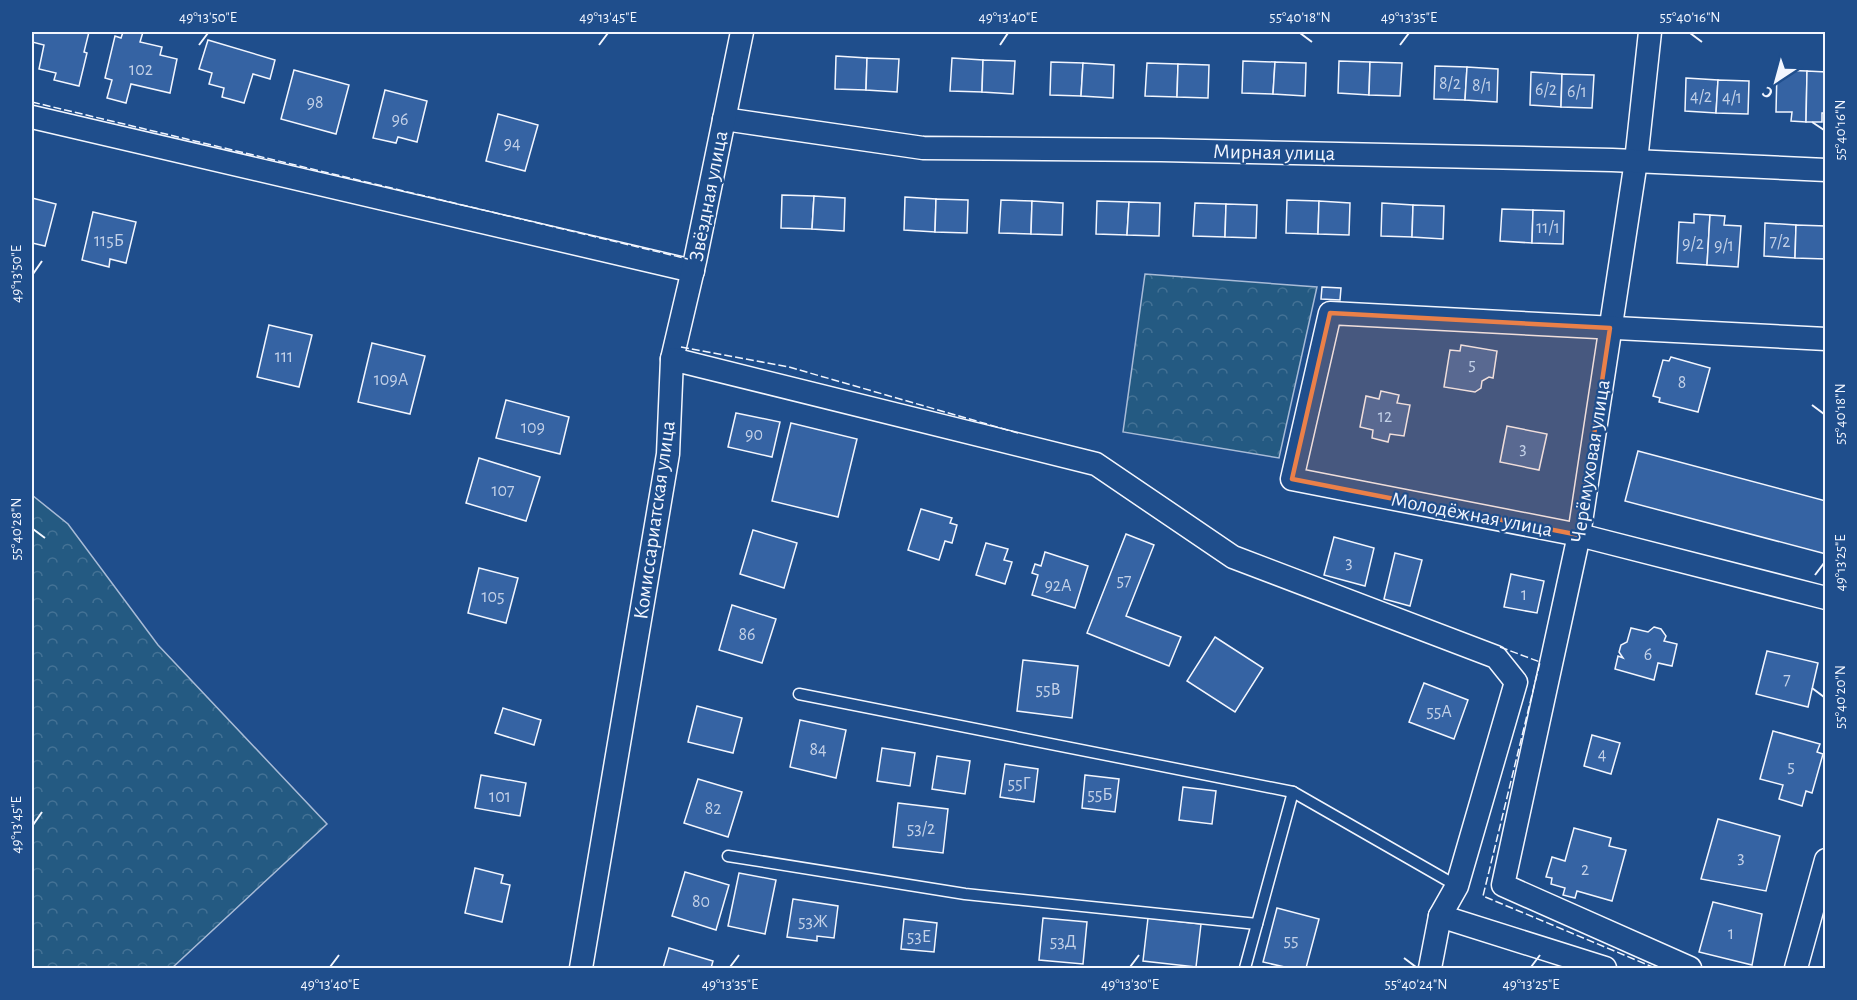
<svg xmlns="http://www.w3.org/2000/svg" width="1857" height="1000" viewBox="0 0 1857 1000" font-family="'Alegreya Sans',sans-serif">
	<defs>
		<pattern id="forest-crowns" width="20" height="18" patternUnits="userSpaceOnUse" patternTransform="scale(1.5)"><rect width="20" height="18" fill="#245a82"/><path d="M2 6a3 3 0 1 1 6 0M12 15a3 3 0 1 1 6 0" fill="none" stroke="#447295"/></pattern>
	</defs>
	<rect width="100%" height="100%" fill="#1f4e8c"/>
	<g fill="url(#forest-crowns)" stroke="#a8bbd7" stroke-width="1.5">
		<polygon points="1145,274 1317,287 1279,458 1123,432"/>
		<polygon points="32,495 68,524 158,645 327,824 172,968 32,968"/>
	</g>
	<g fill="#3563a3" stroke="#f2f6ff" stroke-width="1.5">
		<polygon points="32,32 89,32 84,52 87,53 79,86 54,80 56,73 39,69 44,45 32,42"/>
		<polygon points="123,32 143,32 140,42 162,47 160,55 177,59 170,93 131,84 126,103 107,98 112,80 105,78 115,36 121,38"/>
		<polygon points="208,40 275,60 270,79 253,74 244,103 222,97 224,88 209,84 212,73 199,69"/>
		<polygon points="836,56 867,58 866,90 835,89"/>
		<polygon points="867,58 899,59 897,92 866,90"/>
		<polygon points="952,58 983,60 982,92 950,91"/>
		<polygon points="983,60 1015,61 1013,94 982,92"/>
		<polygon points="1243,61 1275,62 1273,94 1242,93"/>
		<polygon points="1339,61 1370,62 1369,95 1338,93"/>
		<polygon points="1051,62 1083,63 1081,96 1050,95"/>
		<polygon points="1275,62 1306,63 1305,96 1273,94"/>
		<polygon points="1370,62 1402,63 1400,96 1369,95"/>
		<polygon points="1083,63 1114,65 1113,98 1081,96"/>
		<polygon points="1147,63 1178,64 1177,97 1145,96"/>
		<polygon points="1178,64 1209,65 1208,98 1177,97"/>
		<polygon points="1435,66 1467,67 1465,100 1434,99"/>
		<polygon points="1467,67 1498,69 1497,102 1465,100"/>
		<polygon points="294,70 349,85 336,134 281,119"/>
		<polygon points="1777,70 1807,71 1806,122 1791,121 1792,112 1776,112"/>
		<polygon points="1807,71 1826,72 1826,113 1822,113 1822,122 1806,122"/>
		<polygon points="1531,72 1562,74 1561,107 1530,105"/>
		<polygon points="1562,74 1594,75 1592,108 1561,107"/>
		<polygon points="1686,78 1718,80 1716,113 1685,111"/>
		<polygon points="1718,80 1749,81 1748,114 1716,113"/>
		<polygon points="385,90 427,101 417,142 398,137 396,143 373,138"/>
		<polygon points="498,114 538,125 525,171 486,161"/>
		<polygon points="782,195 814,196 812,229 781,228"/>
		<polygon points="814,196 845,198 844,231 812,229"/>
		<polygon points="905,197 936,199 935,232 904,230"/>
		<polygon points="32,198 56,204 45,246 32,243"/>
		<polygon points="936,199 968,200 967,233 935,232"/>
		<polygon points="1001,200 1032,201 1031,234 999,233"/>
		<polygon points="1287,200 1319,201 1318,234 1286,233"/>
		<polygon points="1032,201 1063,203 1062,235 1031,234"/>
		<polygon points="1097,201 1129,202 1127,235 1096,234"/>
		<polygon points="1319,201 1350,203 1349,235 1318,234"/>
		<polygon points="1129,202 1160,203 1159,236 1127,235"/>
		<polygon points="1195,203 1226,204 1225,237 1193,236"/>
		<polygon points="1382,203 1413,205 1412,237 1381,236"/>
		<polygon points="1226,204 1257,205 1256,238 1225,237"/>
		<polygon points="1413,205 1444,206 1443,239 1412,237"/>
		<polygon points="1502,209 1533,210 1532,243 1500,241"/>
		<polygon points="1533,210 1564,211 1563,244 1532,243"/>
		<polygon points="93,212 136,222 126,263 110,259 109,267 82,260"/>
		<polygon points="1694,214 1710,215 1707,265 1677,263 1679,222 1694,223"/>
		<polygon points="1710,215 1725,216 1724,225 1741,226 1738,267 1707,265"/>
		<polygon points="1765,223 1796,225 1795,258 1764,256"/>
		<polygon points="1796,225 1826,226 1826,259 1795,258"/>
		<polygon points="1322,287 1341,288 1340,300 1321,299"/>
		<polygon points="269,325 312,335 299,387 257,377"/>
		<polygon points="372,343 425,356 410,414 358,402"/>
		<polygon points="1461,345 1497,351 1493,378 1489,377 1482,381 1481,388 1475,392 1444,387 1450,350 1460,351"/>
		<polygon points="1671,357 1710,368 1698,412 1659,402 1660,398 1653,396 1663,360 1669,361"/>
		<polygon points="1381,391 1399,395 1397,403 1410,405 1404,436 1390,434 1388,442 1372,438 1373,430 1360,427 1366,396 1379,399"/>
		<polygon points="506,400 569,417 560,454 496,438"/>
		<polygon points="736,413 780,422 772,457 728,447"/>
		<polygon points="791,423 857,439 838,517 772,501"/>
		<polygon points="1507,426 1547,434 1539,470 1500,462"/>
		<polygon points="1638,451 1826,501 1826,554 1625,501"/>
		<polygon points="479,458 540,477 526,521 466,503"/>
		<polygon points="921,509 952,518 950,523 957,525 952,543 945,541 939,560 908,550"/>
		<polygon points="753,530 797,543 784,588 740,574"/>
		<polygon points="1126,534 1154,545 1126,616 1181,637 1169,666 1087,633"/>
		<polygon points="1334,537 1374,548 1365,586 1324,575"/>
		<polygon points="986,543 1008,549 1004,560 1012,562 1005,584 976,575"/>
		<polygon points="1045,552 1088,566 1075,608 1032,595 1038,575 1032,573 1035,564 1041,566"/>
		<polygon points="1395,553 1422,560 1410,606 1384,599"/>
		<polygon points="479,568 518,578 506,623 468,613"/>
		<polygon points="1511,574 1544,581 1537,613 1504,607"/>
		<polygon points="732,605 776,619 762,663 719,650"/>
		<polygon points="1654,627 1661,629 1666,636 1664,641 1677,644 1672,666 1658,663 1654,680 1615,669 1618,656 1623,658 1619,652 1621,645 1627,642 1631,628 1648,632"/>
		<polygon points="1215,637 1263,668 1235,712 1187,681"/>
		<polygon points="1767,651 1818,663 1808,707 1756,694"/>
		<polygon points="1023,660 1078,666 1072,718 1017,711"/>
		<polygon points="1424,683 1468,700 1454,739 1409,722"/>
		<polygon points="697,706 742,718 733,753 688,742"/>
		<polygon points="503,708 541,720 534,745 495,733"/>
		<polygon points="800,720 846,730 836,778 790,767"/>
		<polygon points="1773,731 1820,744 1817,752 1823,754 1812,793 1806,791 1802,806 1779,799 1783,785 1760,779"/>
		<polygon points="1592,735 1620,743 1611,774 1584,766"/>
		<polygon points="882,748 915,753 910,786 877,781"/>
		<polygon points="937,756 970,761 965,794 932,789"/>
		<polygon points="1005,764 1038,769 1034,802 1000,797"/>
		<polygon points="481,775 526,783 520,816 475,808"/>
		<polygon points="1085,775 1119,779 1115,812 1082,808"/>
		<polygon points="698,779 742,792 728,837 684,823"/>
		<polygon points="1183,787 1216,791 1212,824 1179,820"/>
		<polygon points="898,803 948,809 943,853 893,847"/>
		<polygon points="1718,819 1780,836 1766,891 1701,879"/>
		<polygon points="1574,828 1611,838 1609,846 1626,850 1612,901 1577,891 1575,898 1563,895 1565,888 1551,884 1552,878 1546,877 1552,857 1565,861"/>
		<polygon points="475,868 503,875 501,883 510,885 502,922 465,913"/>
		<polygon points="685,872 729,885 716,930 672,916"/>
		<polygon points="739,873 776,880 765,934 728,926"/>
		<polygon points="793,899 838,906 834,938 817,936 817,941 787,937"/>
		<polygon points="1713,902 1762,914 1752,965 1699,952"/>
		<polygon points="1277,908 1319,919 1306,968 1289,968 1263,962"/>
		<polygon points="1043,918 1087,922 1083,964 1039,960"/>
		<polygon points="1148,918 1201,924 1196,967 1143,961"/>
		<polygon points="904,919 937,923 934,952 901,949"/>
		<polygon points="669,948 713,961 711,968 663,968"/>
	</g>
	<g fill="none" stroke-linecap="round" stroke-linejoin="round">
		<defs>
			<g id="service">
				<polyline points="799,694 1293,792 1457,886"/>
				<polyline points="728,856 965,894 1257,924"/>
				<polyline points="1245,968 1293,792"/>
			</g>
			<g id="minor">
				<polyline points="1650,32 1636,161 1579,535 1503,885 1690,968"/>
				<polyline points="32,117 693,271"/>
				<polyline points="724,119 923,148 1161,150 1612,160 1826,170"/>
				<polyline points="1826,339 1330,313 1292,479 1579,535 1826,598"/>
				<polyline points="672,359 695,261 742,32"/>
				<polyline points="1440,916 1605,968"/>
				<polyline points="581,968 668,454 672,359 1096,464 1233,557 1496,657 1516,682 1457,886 1440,916 1430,968"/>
				<polyline points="1796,968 1826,860"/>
			</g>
		</defs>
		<use href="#service" stroke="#f2f6ff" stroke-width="13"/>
		<use href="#minor" stroke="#f2f6ff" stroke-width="25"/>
		<use href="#service" stroke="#1f4e8c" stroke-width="10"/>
		<use href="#minor" stroke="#1f4e8c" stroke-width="22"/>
		<g stroke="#f2f6ff" stroke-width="1.5" stroke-dasharray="8 3" stroke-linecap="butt">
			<polyline points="32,102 688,259"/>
			<polyline points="681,347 789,367 1018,433"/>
			<polyline points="1500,647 1540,662 1483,896 1655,968"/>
		</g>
	</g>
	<path fill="#ea8049" fill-opacity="0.2" stroke="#ea8049" stroke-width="4.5" stroke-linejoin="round" d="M1330 313 1610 328 1579 535 1292 479Z"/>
	<path fill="none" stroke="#f2f6ff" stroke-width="2" d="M1300 33 1312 42M1690 33 1702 42M199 45 208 33M599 45 608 33M1000 45 1008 33M1400 45 1409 33M1812 122 1824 130M33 274 42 261M1812 405 1824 414M33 529 45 538M1815 575 1824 563M1812 688 1824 697M33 825 42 812M1404 958 1416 967M330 967 339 955M730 967 739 955M1130 967 1139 955M1531 967 1540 955"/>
	<g text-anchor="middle" stroke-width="4.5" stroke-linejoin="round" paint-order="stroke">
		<g font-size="18" fill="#c3d1e8">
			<text x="141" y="75">102</text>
			<text x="1450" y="89">8/2</text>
			<text x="1482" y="91">8/1</text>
			<text x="1546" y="95">6/2</text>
			<text x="1577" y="97">6/1</text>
			<text x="1701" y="102">4/2</text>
			<text x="1732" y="103">4/1</text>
			<text x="315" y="108">98</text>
			<text x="400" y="125">96</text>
			<text x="512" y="149">94</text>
			<text x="1548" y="233">11/1</text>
			<text x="109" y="246">115Б</text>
			<text x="1780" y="247">7/2</text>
			<text x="1693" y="249">9/2</text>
			<text x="1724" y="251">9/1</text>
			<text x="284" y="362">111</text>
			<text x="1472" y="370">5</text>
			<text x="391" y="385">109А</text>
			<text x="1682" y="388">8</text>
			<text x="1385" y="422">12</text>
			<text x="533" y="433">109</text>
			<text x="754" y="440">90</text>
			<text x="1523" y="454">3</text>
			<text x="503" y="496">107</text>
			<text x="1349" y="568">3</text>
			<text x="1124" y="586">57</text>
			<text x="1058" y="591">92А</text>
			<text x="1524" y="600">1</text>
			<text x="493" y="602">105</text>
			<text x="747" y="640">86</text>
			<text x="1648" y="660">6</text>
			<text x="1787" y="685">7</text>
			<text x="1048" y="695">55В</text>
			<text x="1439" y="717">55А</text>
			<text x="818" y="755">84</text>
			<text x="1602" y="760">4</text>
			<text x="1791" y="772">5</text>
			<text x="1019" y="789">55Г</text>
			<text x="1100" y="800">55Б</text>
			<text x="500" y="802">101</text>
			<text x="713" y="814">82</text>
			<text x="921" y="834">53/2</text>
			<text x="1741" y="863">3</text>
			<text x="1585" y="875">2</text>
			<text x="701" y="907">80</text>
			<text x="813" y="927">53Ж</text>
			<text x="1731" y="939">1</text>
			<text x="919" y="942">53Е</text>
			<text x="1291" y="946">55</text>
			<text x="1063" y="947">53Д</text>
		</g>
		<g font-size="21" fill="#f2f6ff" stroke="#1f4e8c">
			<text transform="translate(1274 152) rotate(1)" y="7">Мирная улица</text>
			<text transform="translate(708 196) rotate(-79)" y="7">Звёздная улица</text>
			<text transform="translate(1590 461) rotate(-81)" y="7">Черёмуховая улица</text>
			<text transform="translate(1472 514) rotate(11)" y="7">Молодёжная улица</text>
			<text transform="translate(654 520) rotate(-82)" y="7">Комиссариатская улица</text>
		</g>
	</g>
	<rect width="1857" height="1000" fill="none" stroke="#1f4e8c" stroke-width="66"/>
	<g transform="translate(1776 81) rotate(216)" stroke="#1f4e8c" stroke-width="4.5" paint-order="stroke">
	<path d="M0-4.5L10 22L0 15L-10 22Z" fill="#f2f6ff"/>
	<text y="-9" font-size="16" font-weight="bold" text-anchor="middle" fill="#f2f6ff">С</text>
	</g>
	<rect x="33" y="33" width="1791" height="934" fill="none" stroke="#f2f6ff" stroke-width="2"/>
	<g font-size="15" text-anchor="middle" fill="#f2f6ff">
		<text x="208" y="22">49°13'50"E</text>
		<text x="608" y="22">49°13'45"E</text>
		<text x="1008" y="22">49°13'40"E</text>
		<text x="1300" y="22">55°40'18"N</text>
		<text x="1409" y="22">49°13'35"E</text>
		<text x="1690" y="22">55°40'16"N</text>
		<text transform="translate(1840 130) rotate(-90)" y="5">55°40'16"N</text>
		<text transform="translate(16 274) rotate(-90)" y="5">49°13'50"E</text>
		<text transform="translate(1840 414) rotate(-90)" y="5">55°40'18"N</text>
		<text transform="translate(16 529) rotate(-90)" y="5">55°40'28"N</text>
		<text transform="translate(1840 563) rotate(-90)" y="5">49°13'25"E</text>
		<text transform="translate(1840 697) rotate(-90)" y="5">55°40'20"N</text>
		<text transform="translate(16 825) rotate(-90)" y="5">49°13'45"E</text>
		<text x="330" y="989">49°13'40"E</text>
		<text x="730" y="989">49°13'35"E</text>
		<text x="1130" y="989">49°13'30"E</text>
		<text x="1416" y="989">55°40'24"N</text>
		<text x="1531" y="989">49°13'25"E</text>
	</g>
</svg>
